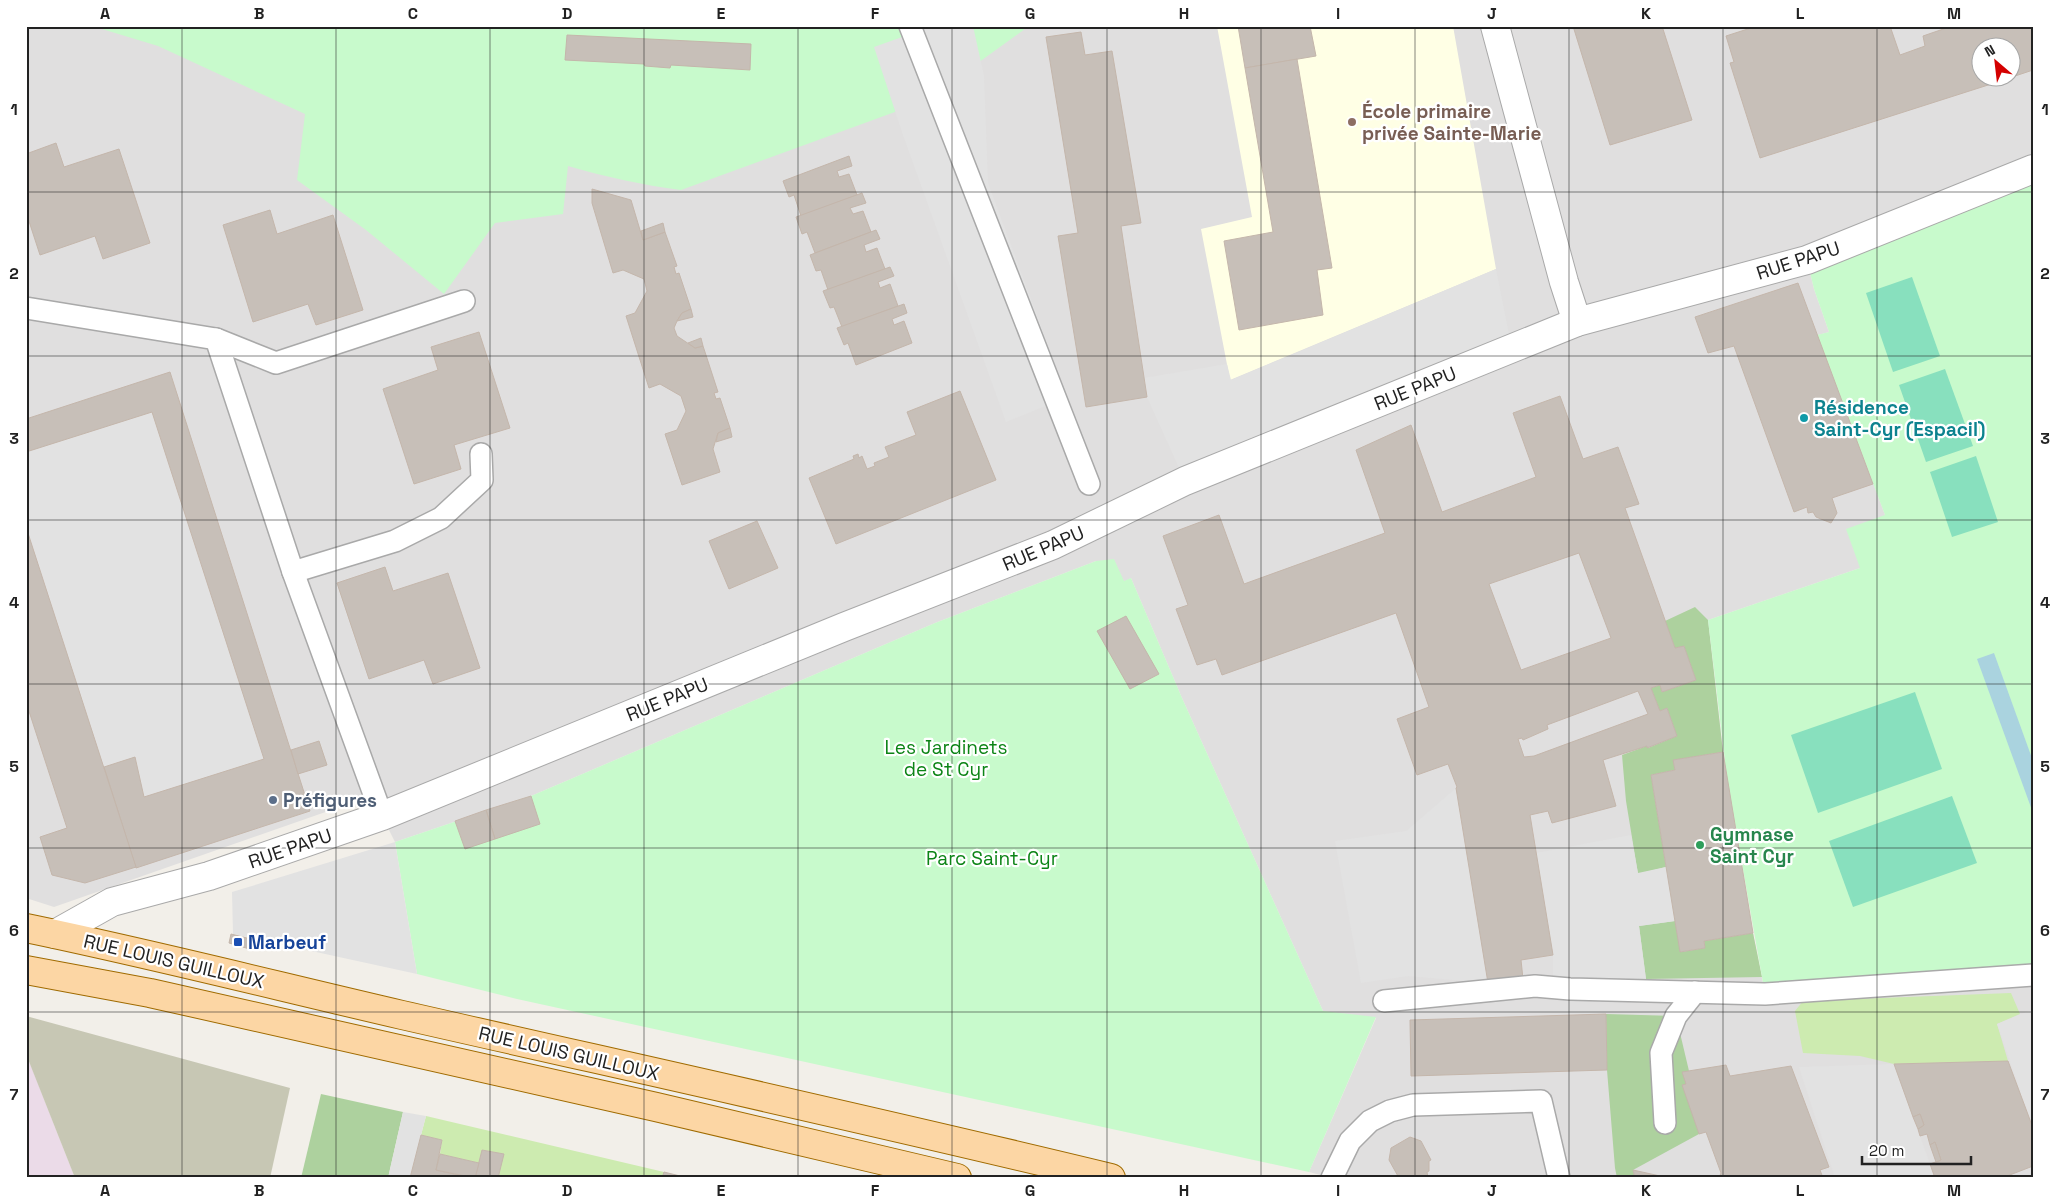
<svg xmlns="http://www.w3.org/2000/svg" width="2059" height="1204" viewBox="0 0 2059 1204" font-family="'Space Grotesk',sans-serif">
	<rect width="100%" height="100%" fill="#f2efe9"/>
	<path fill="#e0dfdf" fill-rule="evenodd" d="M26 26H2033V169L1807 260 1814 289 1829 332 1818 335 1885 515 1860 568 1708 620 1723 752 1674 760 1651 775 1681 952 1705 948 1753 933 1765 993 2033 979V1178H1332L1309 1172 1376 1018 1323 1011 1182 698 1131 578 1124 582 1096 561 935 623 531 796 395 842 382 816 377 794 54 907 26 898ZM1982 48H2012V78H1982Z"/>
	<polygon fill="#ebdbe8" points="26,1055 31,1066 75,1178 26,1178"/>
	<polygon fill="#ffffe5" points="1217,26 1453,26 1496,269 1230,380 1201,229 1252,217"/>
	<polygon fill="#c7c7b4" points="26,1016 290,1088 270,1178 75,1178 26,1054"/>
	<g fill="#cdebb0">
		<polygon points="2011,993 2020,1014 1997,1024 2008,1061 1894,1064 1860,1056 1803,1053 1795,1011 1803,1001"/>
		<polygon points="426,1116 664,1172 662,1178 498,1178 503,1154 483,1150 479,1163 440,1154 442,1140 421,1135"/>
	</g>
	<g fill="#add19e">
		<polygon points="1695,607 1708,620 1723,752 1674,760 1675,770 1651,775 1666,867 1638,874 1626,801 1622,755 1647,746 1648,748 1677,736 1667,708 1660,711 1651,688 1660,685 1662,692 1696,680 1684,646 1675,648 1665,621"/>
		<polygon points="1675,921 1681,952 1705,948 1704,941 1753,933 1762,977 1646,979 1639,926"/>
		<polygon points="1606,1014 1676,1016 1689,1071 1686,1084 1699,1134 1633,1170 1635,1178 1617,1178 1615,1168 1607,1070"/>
		<polygon points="321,1094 403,1112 388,1178 301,1178"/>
	</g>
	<g fill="#c8facc">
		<path d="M92 26H1029L925 101 681 190C642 185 606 177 568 166L563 214 495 223 444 294 366 230 297 180 305 114 158 46Z"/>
		<polygon points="2033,169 2033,975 1765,994 1724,762 1725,761 1708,620 1860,568 1846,529 1885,515 1817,335 1829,332 1814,289 1807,260"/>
		<polygon points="1114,559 1124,581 1131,578 1182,698 1323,1011 1376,1017 1309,1172 517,999 417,974 395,842 531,796 935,623 1096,561"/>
	</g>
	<g fill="#88e0be">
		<polygon points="1912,277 1940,356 1893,372 1866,293"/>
		<polygon points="1945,369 1973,446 1926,462 1899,385"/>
		<polygon points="1976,456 1998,522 1952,537 1930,472"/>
		<polygon points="1915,692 1942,769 1818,813 1791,735"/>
		<polygon points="1952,796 1977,863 1853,907 1829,841"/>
	</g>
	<g fill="#e2e2e2">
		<polygon points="933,26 973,26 984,76 988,183 1067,397 1006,422 903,135 874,47"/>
		<polygon points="1496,269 1512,349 1185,481 1147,397 1144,378 1227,364 1231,380"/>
		<polygon points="152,412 264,759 144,797 135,757 104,767 26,527 26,452"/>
		<polygon points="1456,788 1488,983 1408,976 1361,983 1335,841 1406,831"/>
		<polygon points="1631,835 1638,873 1666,867 1675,921 1639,926 1646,979 1553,977 1553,955 1536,853"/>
		<polygon points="395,842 417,974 233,934 232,892"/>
		<polygon points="2033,1009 2033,1128 1997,1024"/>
		<polygon points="1894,1064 1935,1178 1835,1178 1799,1067"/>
		<polygon points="403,1112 426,1116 410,1178 388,1178"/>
	</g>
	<polygon fill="#aad3df" points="1994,653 2033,761 2033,813 1977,659"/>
	<g fill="#c7bfb8" stroke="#c4b6ab" fill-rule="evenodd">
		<polygon points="1238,26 1310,26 1316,56 1245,68"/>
		<polygon points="1573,26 1662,26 1692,120 1610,145"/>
		<polygon points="1757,26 1890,26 1900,55 1925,46 1923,36 1952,26 2033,26 2033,70 2012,77 2012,48 1982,48 1982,78 2010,78 1760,158 1730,63 1734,62 1726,36"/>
		<polygon points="1081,32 1085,55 1112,51 1141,223 1121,226 1147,397 1086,407 1058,236 1078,233 1046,37"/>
		<polygon points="567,35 751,44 750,70 671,65 670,68 645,66 644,64 565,60"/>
		<polygon points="1297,59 1332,268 1317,270 1323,315 1239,330 1224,241 1273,232 1245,68"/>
		<polygon points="56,143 64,167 119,149 150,243 103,259 95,236 40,255 26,212 26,154"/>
		<polygon points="849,156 852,166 837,171 839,177 849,174 857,195 801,216 794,195 789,197 783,181"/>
		<polygon points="592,189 631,200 643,240 665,232 677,266 674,267 676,274 679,273 691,309 682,313 677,321 674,328 677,336 695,348 703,346 718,392 714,393 716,399 720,398 730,428 718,433 713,449 720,472 682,485 665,434 677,430 686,411 681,396 660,384 649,388 626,316 635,313 647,291 644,279 623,270 613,273 592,203"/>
		<polygon points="862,193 866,203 850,208 853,214 863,211 871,232 815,253 807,232 802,234 796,217"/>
		<polygon points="270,210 277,234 333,215 363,310 316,325 308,304 253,322 223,225"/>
		<polygon points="663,223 665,232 643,240 641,231"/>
		<polygon points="876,230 880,239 864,245 866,252 877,248 885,269 828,290 821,270 816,271 810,255"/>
		<polygon points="890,267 894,276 878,282 880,288 890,284 898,306 842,327 834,307 830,308 823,291"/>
		<polygon points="1798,283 1873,484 1832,498 1837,513 1831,523 1816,517 1813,512 1808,513 1807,507 1794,512 1734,346 1708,353 1695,317"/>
		<polygon points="904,304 907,313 892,319 894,325 904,321 912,343 856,365 848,343 844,345 837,328"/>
		<polygon points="691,309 693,317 677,321 682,313"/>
		<polygon points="479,332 510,428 454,445 461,469 414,484 383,389 438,370 431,347"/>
		<polygon points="701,338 703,346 695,348 688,343"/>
		<polygon points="170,372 310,811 136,868 104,767 135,757 144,797 264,759 152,412 26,452 26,419"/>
		<polygon points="960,391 996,480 836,544 809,478 854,459 853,456 858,454 859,458 862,456 867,469 875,466 874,463 889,457 885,447 916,435 907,412"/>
		<path d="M1560 396 1583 459 1618 447 1639 504 1625 508 1675 648 1684 646 1696 680 1662 692 1660 685 1651 688 1660 711 1667 708 1677 736 1647 748V746L1603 760 1616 806 1552 823 1548 811 1530 815 1553 955 1521 960 1523 979 1488 983 1456 788 1457 787 1448 764 1417 775 1397 719 1429 707 1396 613 1222 675 1216 659 1197 665 1176 609 1188 605 1163 536 1219 515 1244 584 1385 533 1356 450 1411 425 1442 512 1536 477 1513 413ZM1579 553 1611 638 1521 670 1489 584ZM1638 691 1648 714 1534 756 1524 757 1518 739 1522 738 1523 740 1548 729 1547 725Z"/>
		<polygon points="730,428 732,437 716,442 718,433"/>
		<polygon points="757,521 778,568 729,589 709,541"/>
		<polygon points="26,527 136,867 85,883 52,875 40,837 67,828 26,702"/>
		<polygon points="385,567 393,591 448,573 480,668 433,684 424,660 369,679 337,583"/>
		<polygon points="1126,616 1159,674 1130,689 1097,631"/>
		<polygon points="319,741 327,765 298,774 291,750"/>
		<polygon points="1723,752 1753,933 1704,941 1705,948 1680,952 1651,775 1675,770 1673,760"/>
		<polygon points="531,796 540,824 495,839 486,810"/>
		<polygon points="486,810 495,839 465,849 455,821"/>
		<polygon points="231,934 255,940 253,950 229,943"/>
		<polygon points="1606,1014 1607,1070 1411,1076 1410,1020"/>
		<polygon points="2008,1061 2033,1128 2033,1166 2002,1178 1935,1178 1930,1164 1941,1160 1935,1142 1930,1145 1927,1134 1920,1136 1918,1129 1924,1125 1920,1114 1913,1117 1894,1064"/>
		<polygon points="1726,1065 1730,1076 1791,1066 1829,1167 1820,1170 1823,1178 1719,1178 1721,1173 1706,1132 1699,1134 1682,1085 1686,1084 1682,1072"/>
		<polygon points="1920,1114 1924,1125 1918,1129 1913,1117"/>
		<polygon points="421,1135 442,1140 436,1170 472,1178 410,1178"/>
		<polygon points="1410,1137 1421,1141 1431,1160 1429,1161 1429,1171 1427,1172 1428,1178 1399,1178 1389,1160 1391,1148"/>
		<polygon points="1935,1142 1941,1160 1936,1162 1930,1145"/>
		<polygon points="482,1150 504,1154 498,1178 475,1178"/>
		<polygon points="440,1154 479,1163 475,1178 436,1170"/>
		<polygon points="1633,1170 1669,1178 1635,1178"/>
		<polygon points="664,1172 688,1178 662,1178"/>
	</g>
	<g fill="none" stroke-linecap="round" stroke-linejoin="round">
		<defs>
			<g id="service">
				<polyline points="910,26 1089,484"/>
				<polyline points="26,308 216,339 293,572 382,816"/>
				<polyline points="216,339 276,363 464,301"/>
				<polyline points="293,572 395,541 441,518 482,480 481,454"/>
				<polyline points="1384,1001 1535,986 1570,989 1765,994 2033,975"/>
				<polyline points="1665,1123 1661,1053 1676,1016 1695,992"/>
				<polyline points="1332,1178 1350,1141 1370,1121 1390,1111 1413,1105 1541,1101 1559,1178"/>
			</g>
			<g id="minor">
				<polyline points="1495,26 1564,282 1577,322"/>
				<polyline points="55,934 112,902 209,876 382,816 844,627 1053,545 1185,481 1577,322 1807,260 2033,169"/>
			</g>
			<g id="primary">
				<path d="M26 928C152 954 277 986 402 1015 639 1069 876 1121 1111 1178"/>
				<polyline points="26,970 150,993 656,1107 957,1178"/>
			</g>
		</defs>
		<use href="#service" stroke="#a9a9a9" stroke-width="24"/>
		<use href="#minor" stroke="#a9a9a9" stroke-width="30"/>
		<use href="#primary" stroke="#a06b00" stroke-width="30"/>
		<use href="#service" stroke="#fff" stroke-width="21"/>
		<use href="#minor" stroke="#fff" stroke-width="28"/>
		<use href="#primary" stroke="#fcd6a4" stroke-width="28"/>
	</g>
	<path fill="none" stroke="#222" stroke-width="1" stroke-opacity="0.55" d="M182 26V1178M336 26V1178M490 26V1178M644 26V1178M798 26V1178M952 26V1178M1107 26V1178M1261 26V1178M1415 26V1178M1569 26V1178M1723 26V1178M1877 26V1178M26 192H2033M26 356H2033M26 520H2033M26 684H2033M26 848H2033M26 1012H2033"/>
	<circle fill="#8d6e63" stroke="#fff" stroke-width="2" cx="1352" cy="122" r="5"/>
	<circle fill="#0f9aa8" stroke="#fff" stroke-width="2" cx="1804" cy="418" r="5"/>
	<circle fill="#5c6f8a" stroke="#fff" stroke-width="2" cx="273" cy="800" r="5"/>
	<circle fill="#2e9e5b" stroke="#fff" stroke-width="2" cx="1700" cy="845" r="5"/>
	<rect fill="#1a4fb4" stroke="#fff" stroke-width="2" x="233" y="937" width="10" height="10" rx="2.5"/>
	<g text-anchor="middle" stroke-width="4.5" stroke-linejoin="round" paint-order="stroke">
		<g font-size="19" font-weight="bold" fill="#785e54" stroke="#fff" text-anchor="start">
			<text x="1362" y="118">École primaire<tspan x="1362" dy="22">privée Sainte-Marie</tspan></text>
		</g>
		<g font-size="19" fill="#222" stroke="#fff">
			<text transform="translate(1798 260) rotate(-18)" y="7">RUE PAPU</text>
			<text transform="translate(1415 388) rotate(-22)" y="7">RUE PAPU</text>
			<text transform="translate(1043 548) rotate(-23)" y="7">RUE PAPU</text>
			<text transform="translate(667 699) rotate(-22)" y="7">RUE PAPU</text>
			<text transform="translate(290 848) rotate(-19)" y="7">RUE PAPU</text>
			<text transform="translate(174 961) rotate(13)" y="7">RUE LOUIS GUILLOUX</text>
			<text transform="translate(569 1053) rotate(13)" y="7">RUE LOUIS GUILLOUX</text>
		</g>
		<g font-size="19" font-weight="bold" fill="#0d838f" stroke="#fff" text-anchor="start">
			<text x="1814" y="414">Résidence<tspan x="1814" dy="22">Saint-Cyr (Espacil)</tspan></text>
		</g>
		<g font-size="19" fill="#0c8416" stroke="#fff">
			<text x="946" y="754">Les Jardinets<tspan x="946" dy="22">de St Cyr</tspan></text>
			<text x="992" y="865">Parc Saint-Cyr</text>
		</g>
		<g font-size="19" font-weight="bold" fill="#4e5e75" stroke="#fff" text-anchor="start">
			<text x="283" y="807">Préfigures</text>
		</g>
		<g font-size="19" font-weight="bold" fill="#27864d" stroke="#fff" text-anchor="start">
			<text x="1710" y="841">Gymnase<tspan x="1710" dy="22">Saint Cyr</tspan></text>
		</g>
		<g font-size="19" font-weight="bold" fill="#164399" stroke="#fff" text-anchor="start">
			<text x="248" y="949">Marbeuf</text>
		</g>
	</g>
	<rect width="2059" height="1204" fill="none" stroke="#ffffff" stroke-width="55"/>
	<g transform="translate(1996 62) rotate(332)"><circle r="24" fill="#ffffff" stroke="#a7a7a7"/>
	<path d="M0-4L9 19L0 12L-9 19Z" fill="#d40000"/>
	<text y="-8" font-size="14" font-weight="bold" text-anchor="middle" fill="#222222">N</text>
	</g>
	<path d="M1862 1156v8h109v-8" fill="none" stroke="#222222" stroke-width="2.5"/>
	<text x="1869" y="1156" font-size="15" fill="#222222" stroke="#ffffff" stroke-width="4" paint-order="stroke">20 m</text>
	<rect x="28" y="28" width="2004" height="1148" fill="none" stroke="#222" stroke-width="2"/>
	<g font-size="16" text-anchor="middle" font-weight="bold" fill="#222">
		<text x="105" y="19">A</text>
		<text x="259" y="19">B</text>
		<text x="413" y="19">C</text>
		<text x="567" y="19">D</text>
		<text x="721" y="19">E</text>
		<text x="875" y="19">F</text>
		<text x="1030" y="19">G</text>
		<text x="1184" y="19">H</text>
		<text x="1338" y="19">I</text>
		<text x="1492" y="19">J</text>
		<text x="1646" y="19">K</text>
		<text x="1800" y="19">L</text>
		<text x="1954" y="19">M</text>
		<text x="14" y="115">1</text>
		<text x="2045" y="115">1</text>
		<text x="14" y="279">2</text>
		<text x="2045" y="279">2</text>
		<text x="14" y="444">3</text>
		<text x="2045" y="444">3</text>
		<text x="14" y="608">4</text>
		<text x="2045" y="608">4</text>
		<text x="14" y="772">5</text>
		<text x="2045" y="772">5</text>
		<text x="14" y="936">6</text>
		<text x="2045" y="936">6</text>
		<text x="14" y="1100">7</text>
		<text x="2045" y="1100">7</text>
		<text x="105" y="1196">A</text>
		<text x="259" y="1196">B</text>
		<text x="413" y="1196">C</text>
		<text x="567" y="1196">D</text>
		<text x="721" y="1196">E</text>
		<text x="875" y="1196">F</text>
		<text x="1030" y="1196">G</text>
		<text x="1184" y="1196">H</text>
		<text x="1338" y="1196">I</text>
		<text x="1492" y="1196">J</text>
		<text x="1646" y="1196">K</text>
		<text x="1800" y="1196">L</text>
		<text x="1954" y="1196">M</text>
	</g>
</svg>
